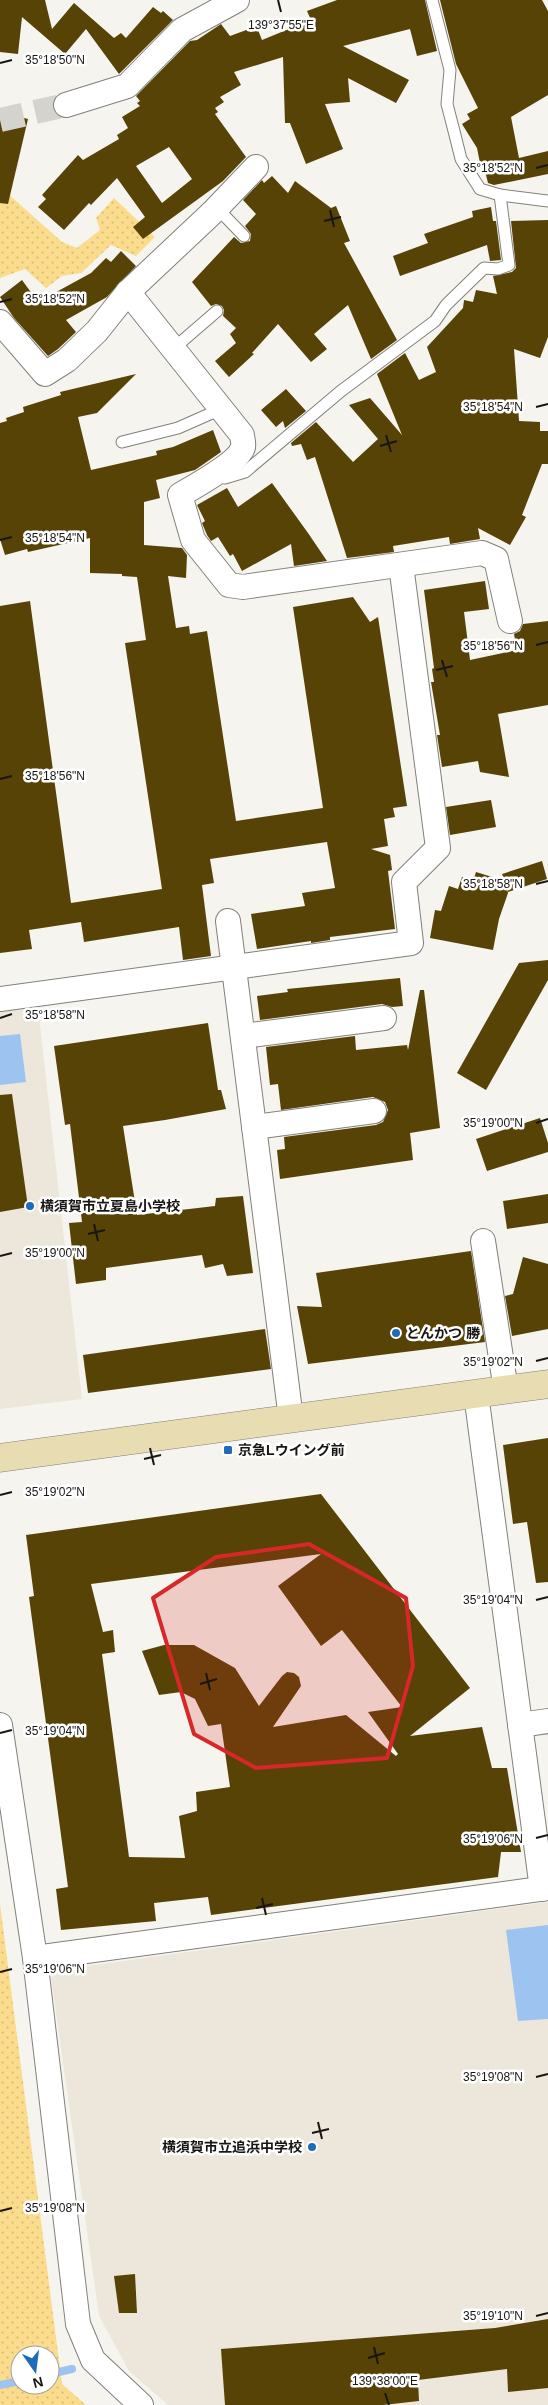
<svg xmlns="http://www.w3.org/2000/svg" width="548" height="2405" viewBox="0 0 548 2405" font-family="Helvetica,'Noto Sans JP',sans-serif">
	<defs>
		<pattern id="grass-dots" width="8" height="8" patternUnits="userSpaceOnUse" patternTransform="scale(1.25)"><rect width="8" height="8" fill="#fbdc8c"/><path d="M2 2h.1M6 6h.1" fill="none" stroke="#d6bc78" stroke-width="1.8" stroke-linecap="round"/></pattern>
	</defs>
	<rect width="100%" height="100%" fill="#f6f4ee"/>
	<g fill="#ece7da">
		<polygon points="38,1007 82,1399 0,1409 0,1012"/>
		<polygon points="548,1902 548,2405 168,2405 129,2371 99,2316 51,1978 58,1970"/>
	</g>
	<g fill="url(#grass-dots)" fill-rule="evenodd">
		<polygon points="6,192 62,242 77,248 100,230 96,218 114,198 155,237 136,256 111,245 81,273 62,276 46,288 25,269 0,278 0,196"/>
		<path d="M0 1904 62 2384 86 2405H0ZM20 2355H50V2385H20Z"/>
	</g>
	<g fill="#9dc3f1">
		<polygon points="20,1034 26,1082 0,1085 0,1036"/>
		<polygon points="548,1925 548,2019 518,2021 506,1930"/>
	</g>
	<g fill="none" stroke-linecap="round" stroke-linejoin="round">
		<g stroke="#9dc3f1" stroke-width="8">
			<polyline points="50,2374 72,2369"/>
			<polyline points="0,2385 20,2381"/>
		</g>
	</g>
	<g fill="#564305" fill-rule="evenodd">
		<polygon points="0,0 45,0 52,29 74,3 114,38 121,33 126,38 153,7 161,13 163,11 173,20 119,74 86,29 65,54 22,17 18,54 0,52"/>
		<path d="M337 0H425L437 51 417 56 410 29 343 46 409 80 396 103 348 78 350 102 325 104 343 149 306 164 290 123H285L283 57 234 72 241 85 220 97 224 102 215 108 218 112 215 114 246 157 223 181 143 239 133 227 145 217 117 178 91 205 89 203 64 230 38 207 46 199 42 195 78 155 83 160 119 139 117 135 128 128 122 117 140 106 137 103 140 101 136 96 190 41 197 40 221 24 230 36 249 29 250 32 258 30 262 40 311 20 307 11ZM169 147 192 179 162 203 136 166Z"/>
		<polygon points="440,0 542,0 548,11 548,95 511,117 519,158 548,151 548,174 494,185 488,183 484,167 481,168 477,148 462,124 470,119 467,114 478,108 456,64"/>
		<polygon points="0,112 28,119 8,204 0,203"/>
		<polygon points="272,176 288,193 295,181 331,208 336,206 350,241 344,243 397,340 371,359 348,305 314,334 327,349 311,362 278,324 252,353 254,354 229,377 215,361 236,343 230,334 236,328 223,316 224,310 222,306 216,304 211,306 192,282 234,237 241,243 250,241 251,234 245,226 256,214 243,200 262,180 264,183"/>
		<polygon points="491,207 493,221 496,221 501,260 490,261 487,245 400,276 393,256 428,243 424,234 473,217 472,211"/>
		<polygon points="548,220 548,337 540,358 514,349 519,421 540,422 540,431 548,431 548,464 542,464 522,515 526,517 510,545 478,528 480,539 450,544 449,537 393,546 394,552 347,558 315,457 307,460 301,444 292,446 291,443 316,422 353,462 378,439 349,405 370,398 402,435 377,374 405,353 419,380 436,372 427,347 463,308 464,300 473,302 476,290 497,294 493,276 512,272 516,268 511,221"/>
		<polygon points="121,251 136,266 107,297 66,320 76,332 58,349 48,356 14,318 0,297 22,280 38,302 91,273 106,258 111,262"/>
		<polygon points="136,374 97,413 78,417 91,470 157,455 156,451 173,447 213,430 221,452 195,470 156,480 160,498 144,502 144,545 182,548 187,555 186,578 168,576 176,628 189,626 190,634 207,631 236,821 323,808 293,607 353,597 370,622 378,617 407,806 393,808 395,817 384,819 388,846 371,849 390,855 392,870 388,871 395,929 330,937 330,940 311,943 311,941 257,949 251,914 305,906 302,893 335,888 327,842 210,859 214,883 202,885 211,956 183,960 179,927 84,942 81,922 29,930 32,949 0,953 0,606 30,601 71,903 162,889 125,643 146,640 137,577 122,576 122,574 90,573 90,538 28,552 27,549 5,555 0,539 0,423 7,421 6,418 24,412 23,407 61,395 60,392"/>
		<polygon points="286,389 306,411 285,428 283,421 276,427 261,410"/>
		<polygon points="272,483 308,533 327,561 294,566 291,544 242,571 233,554 230,556 218,537 211,541 207,535 202,523 205,521 197,505 227,488 238,507"/>
		<polygon points="485,581 489,609 464,612 470,660 517,650 514,634 520,631 523,624 548,621 548,705 498,714 509,777 480,772 478,761 442,767 437,735 440,735 431,682 434,682 432,669 434,668 424,590"/>
		<polygon points="491,800 496,827 450,835 446,807"/>
		<polygon points="542,861 547,879 508,892 506,885 508,893 499,919 493,950 430,938 435,910 441,911 449,886 458,889 462,877 473,881 476,872 505,881 502,874"/>
		<polygon points="548,960 548,980 486,1090 457,1073 519,963"/>
		<polygon points="400,978 403,1006 392,1007 382,1004 260,1020 257,996 288,992 287,989"/>
		<polygon points="420,990 424,990 440,1128 410,1133 413,1160 280,1179 277,1150 285,1149 284,1137 376,1125 383,1122 388,1110 385,1102 373,1097 281,1110 278,1084 270,1085 266,1047 355,1036 356,1050 407,1045 408,1050"/>
		<polygon points="208,1023 218,1090 221,1090 226,1109 165,1120 123,1126 137,1215 215,1206 216,1198 243,1196 253,1273 227,1276 223,1264 205,1268 202,1255 106,1268 106,1280 76,1284 69,1223 82,1222 70,1124 65,1125 54,1046"/>
		<polygon points="12,1094 28,1207 0,1212 0,1095"/>
		<polygon points="540,1118 548,1143 548,1152 487,1171 476,1139"/>
		<polygon points="548,1194 548,1223 507,1229 503,1201"/>
		<polygon points="471,1251 485,1342 308,1364 297,1306 322,1307 316,1273"/>
		<polygon points="523,1257 548,1264 548,1329 512,1336 505,1296 513,1294"/>
		<polygon points="265,1329 271,1369 88,1393 83,1355"/>
		<polygon points="548,1438 548,1582 536,1583 527,1522 513,1524 503,1445"/>
		<path d="M321 1494 470 1688 410 1736 482 1727 492 1768H507L521 1852H501L498 1877 211 1915 208 1897 154 1903 156 1921 61 1930 56 1889 68 1887 29 1597 34 1596 26 1535ZM321 1554 278 1586 321 1646 342 1630 402 1707 368 1712 398 1754 396 1756 346 1715 273 1727 301 1686 299 1677 294 1673 287 1672 282 1676 259 1706 235 1668 194 1645H164L142 1651 159 1695 181 1692 195 1699 208 1726 221 1724 230 1787 196 1792 197 1811 179 1816 185 1858 129 1857 102 1654 115 1652 113 1630 103 1632 91 1584Z"/>
		<polygon points="135,2274 137,2313 119,2313 114,2276"/>
		<polygon points="548,2319 548,2388 508,2392 507,2369 418,2380 419,2401 383,2405 225,2405 221,2349 495,2328"/>
	</g>
	<g fill="none" stroke-linecap="round" stroke-linejoin="round">
		<polyline stroke="#d5d3cd" stroke-width="24" stroke-dasharray="24 12" stroke-linecap="butt" points="0,120 66,105"/>
		<defs>
			<g id="lane">
				<polyline points="432,0 450,70 447,104 455,135 461,159 480,189 500,195 548,201"/>
				<polyline points="217,208 244,236"/>
				<polyline points="173,349 217,311"/>
				<polyline points="122,442 178,428 221,409"/>
				<polyline points="220,477 225,478 245,472 341,391 435,321 446,305 484,268 498,269 509,265 500,195"/>
			</g>
			<g id="street">
				<polyline points="66,105 127,86 182,30 237,0"/>
				<path d="M128 292 242 435C242 438 244 443 243 447 239 462 194 487 180 495L193 540 229 585 243 587 482 553 496 559 510 621"/>
				<polyline points="0,322 45,374 67,360 97,331 128,292 213,212 256,167"/>
				<polyline points="228,921 291,1419"/>
				<polyline points="0,999 411,943 404,882 438,848 401,565"/>
				<polyline points="243,1036 384,1018"/>
				<polyline points="254,1127 374,1111"/>
				<polyline points="483,1241 506,1390"/>
				<polyline points="476,1394 542,1889"/>
				<polyline points="0,1725 35,1958 78,2324 93,2360 141,2405"/>
				<polyline points="520,1725 548,1721"/>
				<polyline points="35,1958 548,1888"/>
			</g>
			<polyline id="secondary" points="0,1458 548,1384"/>
		</defs>
		<use href="#lane" stroke="#82807b" stroke-width="13"/>
		<use href="#street" stroke="#82807b" stroke-width="26"/>
		<use href="#secondary" stroke="#82807b" stroke-width="29"/>
		<use href="#lane" stroke="#fff" stroke-width="11"/>
		<use href="#street" stroke="#fff" stroke-width="24"/>
		<use href="#secondary" stroke="#e8dcb2" stroke-width="28"/>
	</g>
	<path fill="#d62828" fill-opacity="0.2" stroke="#d62828" stroke-width="4" stroke-linejoin="round" d="M309 1544 406 1598 413 1666 387 1758 256 1768 194 1734 153 1598 216 1557Z"/>
	<path fill="none" stroke="#171614" stroke-width="2" d="M278 0 281 12M0 63 12 60M536 168 548 165M330 210 334 227M324 221 341 217M0 302 12 299M536 407 548 404M386 435 391 452M380 446 397 441M0 540 12 537M536 645 548 642M442 660 447 677M436 670 453 666M0 779 12 776M536 884 548 881M0 1018 12 1014M536 1123 548 1119M94 1224 98 1241M88 1234 105 1230M0 1256 12 1253M536 1361 548 1358M150 1448 154 1465M144 1459 161 1455M0 1495 12 1492M536 1600 548 1597M206 1673 210 1690M200 1684 217 1679M0 1733 12 1730M536 1838 548 1835M262 1898 266 1915M256 1908 273 1904M0 1972 12 1969M536 2077 548 2074M318 2122 322 2139M312 2133 329 2129M0 2211 12 2208M536 2316 548 2313M374 2347 378 2364M368 2358 385 2353M385 2393 389 2405"/>
	<g fill="#1e6bba" stroke="#fff" stroke-width="2">
		<circle cx="30" cy="1206" r="5"/>
		<circle cx="396" cy="1333" r="5"/>
		<rect x="223" y="1445" width="10" height="10" rx="2.5"/>
		<circle cx="312" cy="2147" r="5"/>
	</g>
	<g text-anchor="middle" stroke-width="5" stroke-linejoin="round" paint-order="stroke">
		<g font-size="14" font-weight="bold" fill="#171614" stroke="#fff" text-anchor="start">
			<text x="40" y="1211">横須賀市立夏島小学校</text>
			<text x="406" y="1338">とんかつ 勝</text>
			<text x="238" y="1455">京急Lウイング前</text>
			<text x="302" y="2152" text-anchor="end">横須賀市立追浜中学校</text>
		</g>
	</g>
	<g font-size="12" text-anchor="middle" fill="#171614" stroke="#fff" stroke-width="5" stroke-linejoin="round" paint-order="stroke">
		<text x="281" y="29">139°37'55"E</text>
		<text x="55" y="64">35°18'50"N</text>
		<text x="493" y="172">35°18'52"N</text>
		<text x="55" y="303">35°18'52"N</text>
		<text x="493" y="411">35°18'54"N</text>
		<text x="55" y="542">35°18'54"N</text>
		<text x="493" y="650">35°18'56"N</text>
		<text x="55" y="780">35°18'56"N</text>
		<text x="493" y="888">35°18'58"N</text>
		<text x="55" y="1019">35°18'58"N</text>
		<text x="493" y="1127">35°19'00"N</text>
		<text x="55" y="1257">35°19'00"N</text>
		<text x="493" y="1366">35°19'02"N</text>
		<text x="55" y="1496">35°19'02"N</text>
		<text x="493" y="1604">35°19'04"N</text>
		<text x="55" y="1735">35°19'04"N</text>
		<text x="493" y="1843">35°19'06"N</text>
		<text x="55" y="1973">35°19'06"N</text>
		<text x="493" y="2081">35°19'08"N</text>
		<text x="55" y="2212">35°19'08"N</text>
		<text x="493" y="2320">35°19'10"N</text>
		<text x="385" y="2385">139°38'00"E</text>
	</g>
	<g transform="translate(35 2370) rotate(166)"><circle r="24" fill="#ffffff" stroke="#a2a2a1"/>
	<path d="M0-4L9 19L0 12L-9 19Z" fill="#1e6bba"/>
	<text y="-8" font-size="14" font-weight="bold" text-anchor="middle" fill="#171614">N</text>
	</g>
</svg>
